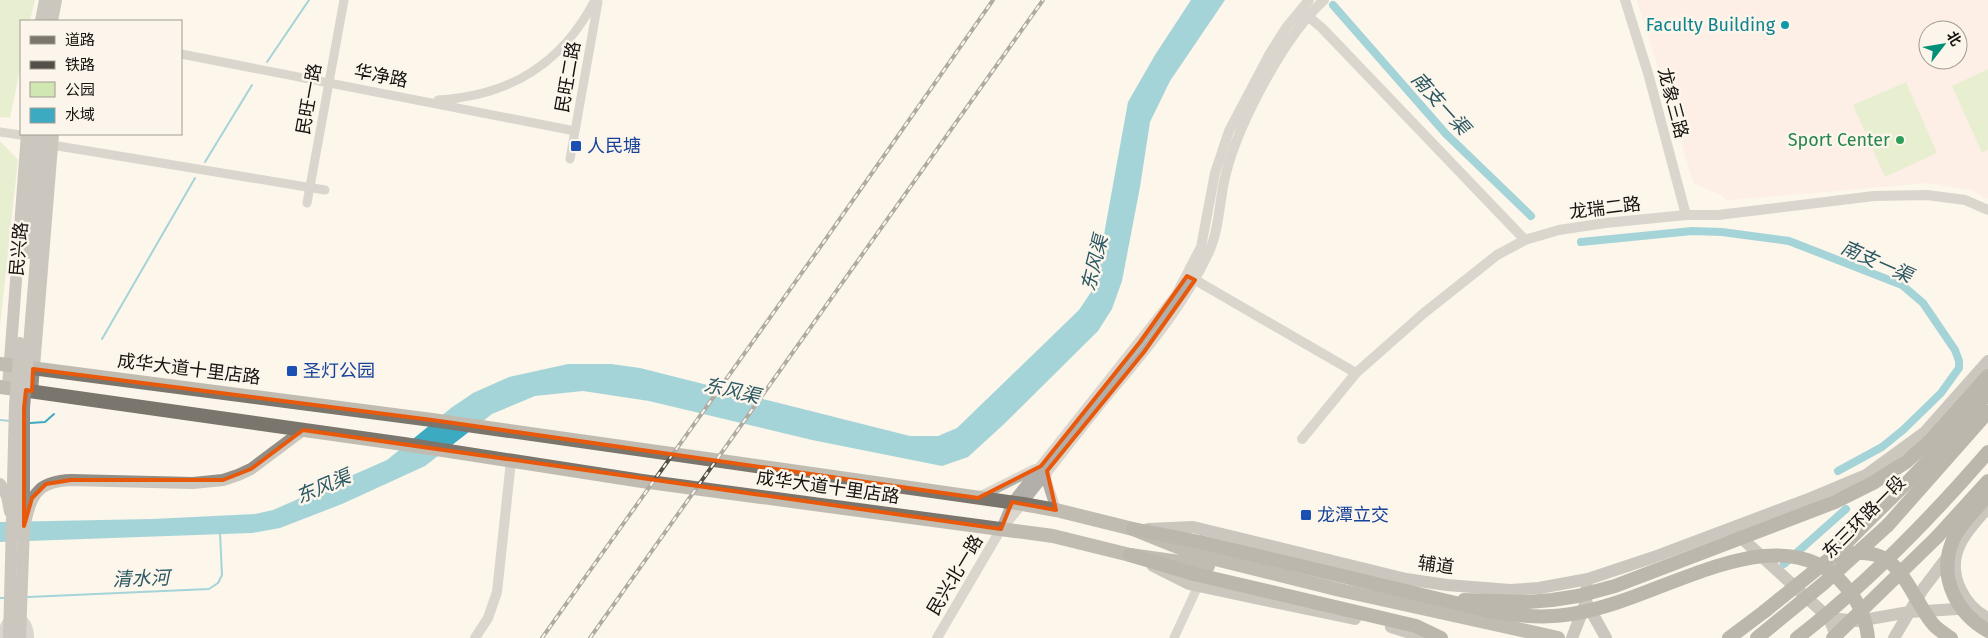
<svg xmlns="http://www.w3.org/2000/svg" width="1988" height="638" viewBox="0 0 1988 638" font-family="'Fira Sans','Noto Sans SC',sans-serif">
	<rect width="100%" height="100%" fill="#fcf5eb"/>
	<path fill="#ffe6dd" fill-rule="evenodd" d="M1637 0H1988V199L1972 190 1927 183 1727 200 1720 194 1694 184ZM1928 30H1958V60H1928Z"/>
	<g fill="#d0e7b1">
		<polygon points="0,0 35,0 30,21 21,21 21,64 10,118 0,117"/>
		<polygon points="1988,69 1988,150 1982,153 1952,86"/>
		<polygon points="1906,82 1937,153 1885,177 1853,105"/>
		<polygon points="0,141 18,160 0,326"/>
	</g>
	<polygon fill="#3cabc2" points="1191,0 1225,0 1170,81 1150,122 1140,187 1122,281 1112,309 1098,331 1003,425 968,457 942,466 812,440 649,401 583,391 535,396 492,414 425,466 342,504 280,528 252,533 0,542 0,522 152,519 255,514 273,510 387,460 451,408 473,393 509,377 568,364 611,364 640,368 910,436 938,436 957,428 1079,310 1091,292 1097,273 1128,102 1155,55"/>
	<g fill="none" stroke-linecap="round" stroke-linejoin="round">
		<g stroke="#3cabc2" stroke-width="2">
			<polyline points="267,62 309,0"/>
			<polyline points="205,162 252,85"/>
			<polyline points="102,339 195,178"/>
			<polyline points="0,420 10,421"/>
			<polyline points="30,423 45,422 54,414"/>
			<polyline points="28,597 209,589 218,583 222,575 220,533"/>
			<polyline points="0,598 5,598"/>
		</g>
		<g stroke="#3cabc2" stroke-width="8">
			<polyline points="1333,5 1446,134 1531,216"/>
			<polyline points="1581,242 1692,231 1722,232 1789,241 1902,285 1923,303 1955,350 1959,361 1959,368 1941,393 1903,430 1882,447 1838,471"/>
			<polyline points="1784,564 1846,509"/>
		</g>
		<g stroke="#b2afab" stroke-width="9">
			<polyline points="181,54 575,131"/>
			<path d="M438 100C510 96 562 64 595 0"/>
			<polyline points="0,132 27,136"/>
			<polyline points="52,145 325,190"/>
			<polyline points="570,159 598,2"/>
			<polyline points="307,203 344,0"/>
			<polyline points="1174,638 1198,586"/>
		</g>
		<g stroke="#b2afab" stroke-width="10">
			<polyline points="1625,0 1648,73 1686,215"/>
			<polyline points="1304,13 1322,28 1525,240"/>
			<polyline points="1190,277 1356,373"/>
			<polyline points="1302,439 1356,373 1424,313 1497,255 1525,240 1559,230 1605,223 1686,215 1718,215 1874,196 1927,195 1965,200 1988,210"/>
			<polyline points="1047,471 1046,479 1056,510"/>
			<polyline points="979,497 1035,469"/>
			<path d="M1007 522C1038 486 1066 447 1096 410 1136 361 1181 312 1208 254 1220 229 1219 199 1226 173 1239 122 1285 35 1324 0"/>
			<path d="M2 638C4 627 6 618 19 618 27 622 29 629 29 638"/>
			<polyline points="475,638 488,618 497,592 511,461"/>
			<polyline points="937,638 1001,529 1012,502 1176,295 1201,247 1215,173 1229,131 1269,55 1286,28 1309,0"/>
		</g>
		<g stroke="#918d87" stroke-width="12">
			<polyline points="41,21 45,0"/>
			<polyline points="52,21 56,0"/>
			<polyline points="8,387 27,134"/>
			<polyline points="32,391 53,134"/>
			<polyline points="0,484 7,496 10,512"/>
			<path d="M1988 507C1977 521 1962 535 1957 552 1949 577 1965 607 1988 618"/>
			<path d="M26 519C32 491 42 481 71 480L193 483 223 480 238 475 251 469 303 430"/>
			<polyline points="1148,529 1193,527 1406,579 1447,585 1510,590 1539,588 1561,584 1588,579 1654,557 1811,498 1866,475 1925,432 1988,361"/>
			<polyline points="1735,532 1829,618 1837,638"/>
			<polyline points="1153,566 1189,584 1355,619"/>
			<polyline points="1586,602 1606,638"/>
			<polyline points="1829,618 1858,621 1909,612 1973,608"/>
			<polyline points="1391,627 1426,638"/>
			<polyline points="1572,638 1586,602 1587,586"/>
			<polyline points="1894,638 1923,589 1952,551"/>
		</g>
		<g stroke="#7a756d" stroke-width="14">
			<polyline points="0,364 432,420 1023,504 1056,510 1133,529 1195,554 1340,590 1558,638"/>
			<polyline points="0,387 404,444 642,481 1053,536 1130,555 1208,566"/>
		</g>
		<g stroke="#706a62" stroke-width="14">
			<path d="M1876 513C1916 475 1953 436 1988 393"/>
			<polyline points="1888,525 1988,412"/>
			<polyline points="1133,529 1200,542"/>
			<polyline points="1937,537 1988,481"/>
			<polyline points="1130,555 1194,574 1416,626 1441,638"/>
			<polyline points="1729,638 1765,611"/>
		</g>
		<defs>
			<g id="rail">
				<polyline points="542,638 823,243 993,0"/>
				<polyline points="590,638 1043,0"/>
			</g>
		</defs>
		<use href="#rail" stroke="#53504a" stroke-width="4"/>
		<use href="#rail" stroke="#fcf5eb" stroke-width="2" stroke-dasharray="5.5" stroke-linecap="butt"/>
		<g stroke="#918d87" stroke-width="12">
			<polyline points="28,253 37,134"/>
			<polyline points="9,638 15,405 20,343"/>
			<polyline points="20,638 24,526 24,408 46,134"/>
		</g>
		<g stroke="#706a62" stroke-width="14">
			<path d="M1988 495C1976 510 1957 527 1951 545 1939 580 1958 614 1988 631"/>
			<path d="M1200 542 1489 611C1516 616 1543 619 1572 614 1602 609 1631 598 1659 587 1716 566 1798 528 1846 587 1859 602 1866 618 1868 638"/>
			<path d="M1833 556C1881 547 1893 557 1916 598 1922 607 1926 616 1933 624 1938 630 1945 634 1951 638"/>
			<polyline points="1464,600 1528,602 1552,600 1578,596 1615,586 1835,502 1873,483 1906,462 1931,440 1988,376"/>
			<polyline points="1765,611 1833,556 1876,513"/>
			<polyline points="1757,638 1824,583 1888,525"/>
			<path d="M1797 638C1867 584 1930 519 1988 452"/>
			<polyline points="1833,638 1937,537"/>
		</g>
	</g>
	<path d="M0 0H1988V638H0ZM1187 276 1195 280 1144 352 1047 471 1056 510 1012 502 1001 529 303 430 251 469 223 480H71L46 484 32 498 24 526V408L26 390 32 391 33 369 432 420 978 498 1041 466 1140 342Z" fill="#fcf5eb" fill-opacity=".55" fill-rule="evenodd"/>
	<path fill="none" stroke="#e8590c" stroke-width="4" stroke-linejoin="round" d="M1187 276 1195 280 1144 352 1047 471 1056 510 1012 502 1001 529 303 430 251 469 223 480H71L46 484 32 498 24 526V408L26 390 32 391 33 369 432 420 978 498 1041 466 1140 342Z"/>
	<circle fill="#0f9aa8" stroke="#fcf5eb" stroke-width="2" cx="1785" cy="25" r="5"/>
	<circle fill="#2e9e5b" stroke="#fcf5eb" stroke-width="2" cx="1900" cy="140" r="5"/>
	<g fill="#1a4fb4" stroke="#fcf5eb" stroke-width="2">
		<rect x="570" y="140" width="12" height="12" rx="2.5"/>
		<rect x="286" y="365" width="12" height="12" rx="2.5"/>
		<rect x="1300" y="509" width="12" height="12" rx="2.5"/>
	</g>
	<g text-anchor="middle" stroke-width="5" stroke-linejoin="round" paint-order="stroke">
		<g font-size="18" fill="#0d838f" stroke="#fcf5eb" text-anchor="end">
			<text x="1775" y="31">Faculty Building</text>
		</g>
		<g font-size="18" fill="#161410" stroke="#fcf5eb">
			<text transform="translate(381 76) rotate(11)" y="6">华净路</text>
			<text transform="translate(568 77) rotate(-80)" y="6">民旺二路</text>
			<text transform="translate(309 99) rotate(-80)" y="6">民旺一路</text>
			<text transform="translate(1673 103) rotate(75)" y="6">龙象三路</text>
			<text transform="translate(1605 208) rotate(-7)" y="6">龙瑞二路</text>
			<text transform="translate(19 249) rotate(-85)" y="6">民兴路</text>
			<text transform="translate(189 369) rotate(7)" y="6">成华大道十里店路</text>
			<text transform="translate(828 487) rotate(8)" y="6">成华大道十里店路</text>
			<text transform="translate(1864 517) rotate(-45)" y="6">东三环路一段</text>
			<text transform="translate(1436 565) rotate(8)" y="6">辅道</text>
			<text transform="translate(955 575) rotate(-59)" y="6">民兴北一路</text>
		</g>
		<g font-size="18" fill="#27864d" stroke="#fcf5eb" text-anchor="end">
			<text x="1890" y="146">Sport Center</text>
		</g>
		<g font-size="18" fill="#164399" stroke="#fcf5eb" text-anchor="start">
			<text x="587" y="152">人民塘</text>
			<text x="303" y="377">圣灯公园</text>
			<text x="1317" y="521">龙潭立交</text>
		</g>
		<g font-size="19" font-style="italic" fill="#295762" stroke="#fcf5eb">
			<text transform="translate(1441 103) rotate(48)" y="7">南支一渠</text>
			<text transform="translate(1877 261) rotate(24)" y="7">南支一渠</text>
			<text transform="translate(1094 263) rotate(-76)" y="7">东风渠</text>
			<text transform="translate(732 390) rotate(13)" y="7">东风渠</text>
			<text transform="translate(323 486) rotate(-23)" y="7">东风渠</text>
			<text transform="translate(141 578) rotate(-2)" y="7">清水河</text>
		</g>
	</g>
	<rect x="20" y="20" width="162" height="115" fill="#fcf5eb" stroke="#a09b93"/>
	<rect x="30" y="36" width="25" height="8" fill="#7a756d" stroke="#a09b93"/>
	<text x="65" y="45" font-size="15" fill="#161410">道路</text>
	<rect x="30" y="61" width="25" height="8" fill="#53504a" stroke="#a09b93"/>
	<text x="65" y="70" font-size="15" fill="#161410">铁路</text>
	<rect x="30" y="82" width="25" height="15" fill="#d0e7b1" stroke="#a09b93"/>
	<text x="65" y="95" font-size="15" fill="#161410">公园</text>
	<rect x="30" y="108" width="25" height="15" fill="#3cabc2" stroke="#a09b93"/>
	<text x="65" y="120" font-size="15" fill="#161410">水域</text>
	<g transform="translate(1943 45) rotate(59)"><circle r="24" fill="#fcf5eb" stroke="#a09b93"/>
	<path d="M0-4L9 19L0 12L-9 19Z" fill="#008f79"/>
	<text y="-8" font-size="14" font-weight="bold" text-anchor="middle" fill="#161410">北</text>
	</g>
</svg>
